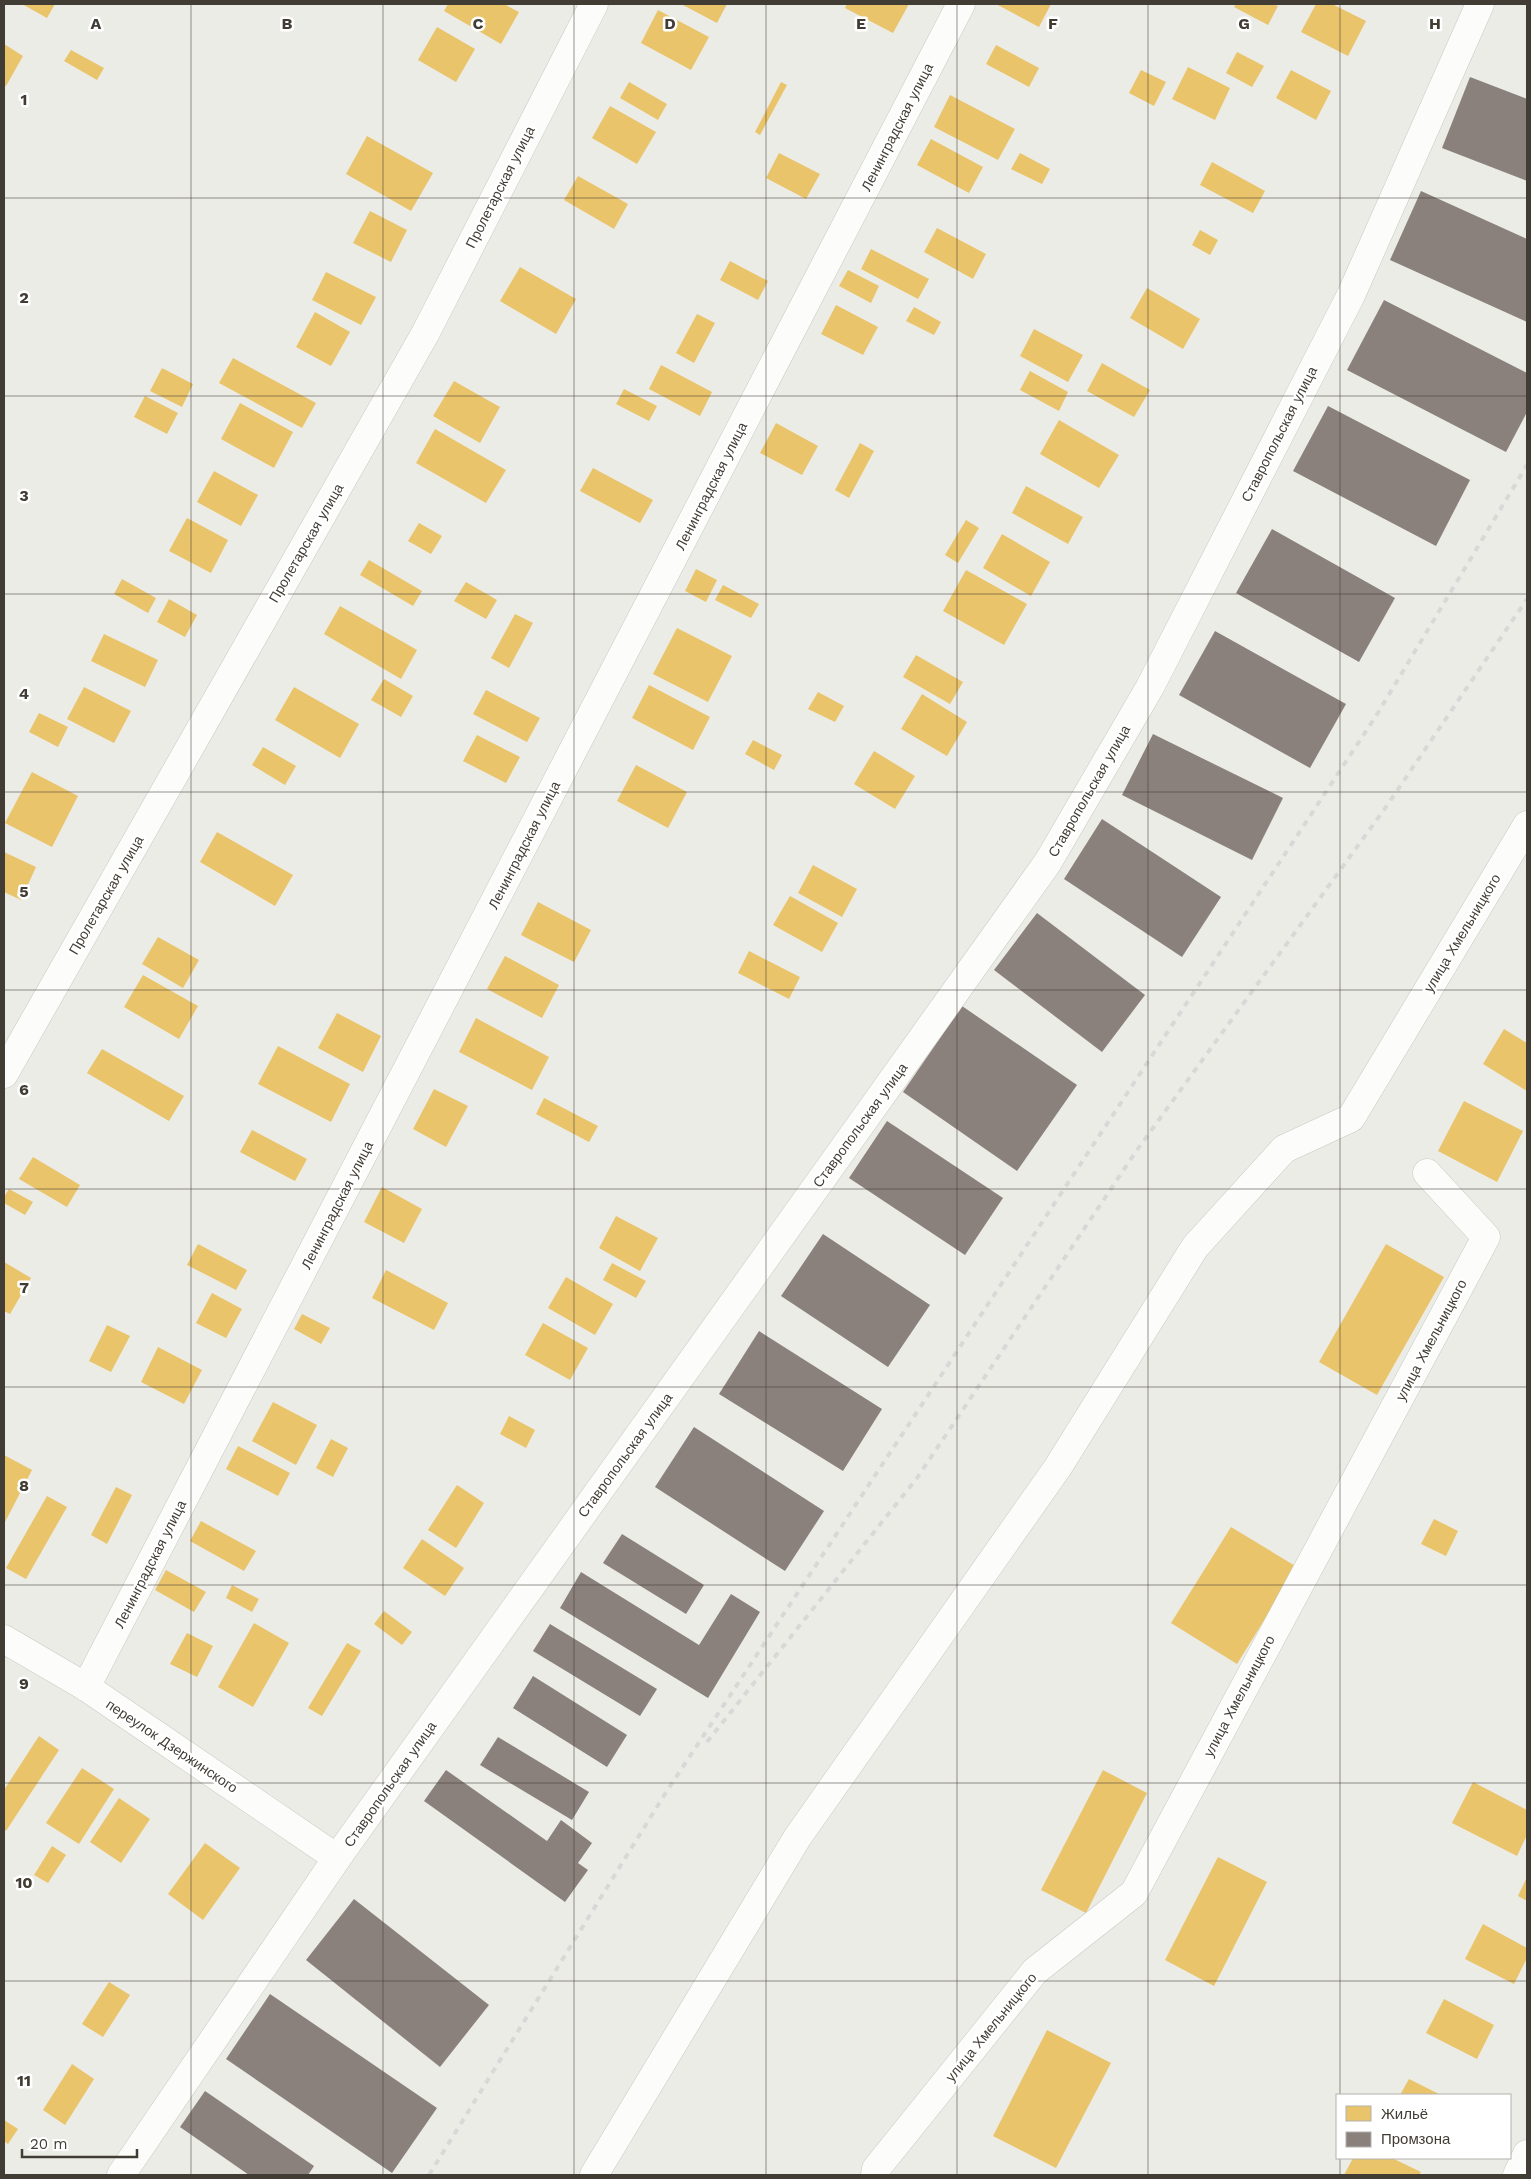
<svg xmlns="http://www.w3.org/2000/svg" width="1531" height="2179" viewBox="0 0 1531 2179" font-family="'Work Sans',sans-serif">
	<rect width="100%" height="100%" fill="#ecece7"/>
	<g fill="#e9c46a">
		<polygon points="22,4 55,4 47,18"/>
		<polygon points="448,4 504,4 519,12 501,44 444,11"/>
		<polygon points="681,4 727,4 717,23"/>
		<polygon points="847,4 909,4 893,33 845,8"/>
		<polygon points="996,4 1051,4 1039,27"/>
		<polygon points="1236,4 1272,4 1278,6 1268,25 1234,7"/>
		<polygon points="1316,4 1332,4 1366,21 1348,56 1301,32"/>
		<polygon points="658,10 709,37 691,70 641,43"/>
		<polygon points="437,27 475,49 456,82 418,60"/>
		<polygon points="4,44 23,56 6,86 4,85"/>
		<polygon points="996,45 1039,68 1029,87 986,64"/>
		<polygon points="71,50 104,68 97,80 64,61"/>
		<polygon points="1237,52 1264,66 1252,87 1226,73"/>
		<polygon points="1188,67 1230,88 1215,120 1172,99"/>
		<polygon points="1141,70 1166,82 1154,106 1129,93"/>
		<polygon points="1291,70 1331,91 1316,120 1276,98"/>
		<polygon points="629,82 667,104 658,120 620,98"/>
		<polygon points="781,82 787,85 760,135 755,132"/>
		<polygon points="950,95 1015,129 998,160 934,127"/>
		<polygon points="610,106 656,132 637,164 592,138"/>
		<polygon points="367,136 433,173 411,211 346,174"/>
		<polygon points="931,139 983,167 969,193 917,165"/>
		<polygon points="779,153 820,174 806,199 766,178"/>
		<polygon points="1020,153 1050,169 1042,184 1011,169"/>
		<polygon points="1212,162 1265,191 1253,213 1200,185"/>
		<polygon points="578,176 628,204 614,229 564,200"/>
		<polygon points="370,211 407,230 391,262 353,243"/>
		<polygon points="937,228 986,254 973,279 924,252"/>
		<polygon points="1200,230 1218,240 1210,255 1192,245"/>
		<polygon points="871,249 929,279 918,299 861,269"/>
		<polygon points="730,261 768,281 758,300 720,280"/>
		<polygon points="520,267 576,299 556,334 500,301"/>
		<polygon points="848,270 879,286 871,303 839,286"/>
		<polygon points="326,272 376,297 361,325 312,300"/>
		<polygon points="1147,288 1200,319 1183,349 1130,318"/>
		<polygon points="836,305 878,327 863,355 821,334"/>
		<polygon points="914,307 941,322 934,335 906,321"/>
		<polygon points="315,312 350,332 331,366 296,347"/>
		<polygon points="697,314 715,323 694,363 676,353"/>
		<polygon points="1034,329 1083,355 1068,382 1020,356"/>
		<polygon points="233,358 316,403 302,428 219,383"/>
		<polygon points="1102,363 1150,390 1134,417 1087,391"/>
		<polygon points="661,365 712,392 700,416 649,389"/>
		<polygon points="162,368 193,384 182,407 150,391"/>
		<polygon points="1030,371 1068,392 1059,411 1020,390"/>
		<polygon points="454,381 500,407 480,443 433,416"/>
		<polygon points="624,389 657,406 649,421 616,404"/>
		<polygon points="145,396 178,413 167,434 134,417"/>
		<polygon points="240,403 293,432 274,468 221,439"/>
		<polygon points="1059,420 1119,455 1099,488 1040,454"/>
		<polygon points="776,423 818,446 802,475 760,453"/>
		<polygon points="435,429 506,470 486,503 416,463"/>
		<polygon points="860,443 874,451 849,498 835,490"/>
		<polygon points="593,468 653,500 640,523 580,491"/>
		<polygon points="214,471 258,495 241,526 197,502"/>
		<polygon points="1026,486 1083,517 1068,544 1012,513"/>
		<polygon points="187,518 228,540 211,573 169,551"/>
		<polygon points="966,520 979,528 958,563 945,555"/>
		<polygon points="419,523 442,536 431,554 408,541"/>
		<polygon points="1002,534 1050,562 1031,596 983,568"/>
		<polygon points="369,560 422,591 413,606 360,575"/>
		<polygon points="696,569 717,580 706,602 685,591"/>
		<polygon points="966,570 1027,604 1004,645 943,611"/>
		<polygon points="122,579 156,598 148,613 114,594"/>
		<polygon points="466,582 497,600 486,619 454,601"/>
		<polygon points="723,585 759,604 751,618 715,600"/>
		<polygon points="169,599 197,615 185,637 157,622"/>
		<polygon points="340,606 417,650 401,679 324,634"/>
		<polygon points="515,614 533,623 509,668 491,658"/>
		<polygon points="677,628 732,656 708,702 653,674"/>
		<polygon points="104,634 158,660 145,687 91,661"/>
		<polygon points="916,655 963,682 950,704 903,677"/>
		<polygon points="384,679 413,696 401,717 371,700"/>
		<polygon points="649,685 710,717 693,750 632,718"/>
		<polygon points="84,687 131,711 114,743 67,719"/>
		<polygon points="294,687 359,724 340,758 275,720"/>
		<polygon points="486,690 540,718 527,742 473,714"/>
		<polygon points="818,692 844,706 835,722 808,709"/>
		<polygon points="922,694 967,722 947,756 901,729"/>
		<polygon points="39,713 68,727 58,747 29,732"/>
		<polygon points="477,735 520,757 506,783 463,761"/>
		<polygon points="753,740 782,755 774,770 745,754"/>
		<polygon points="263,747 296,766 285,785 252,765"/>
		<polygon points="874,751 915,776 895,809 854,784"/>
		<polygon points="636,765 687,792 668,828 617,801"/>
		<polygon points="32,772 78,796 52,847 5,823"/>
		<polygon points="217,832 293,875 275,906 200,862"/>
		<polygon points="4,852 36,867 21,900 4,892"/>
		<polygon points="813,865 857,889 842,917 798,893"/>
		<polygon points="790,896 838,923 822,952 773,925"/>
		<polygon points="538,902 591,930 574,962 521,935"/>
		<polygon points="158,937 199,960 183,988 142,964"/>
		<polygon points="749,951 800,977 789,999 738,973"/>
		<polygon points="505,956 559,985 542,1018 487,989"/>
		<polygon points="143,975 198,1006 179,1039 124,1007"/>
		<polygon points="337,1013 381,1036 363,1072 318,1048"/>
		<polygon points="476,1018 549,1057 532,1090 459,1052"/>
		<polygon points="1504,1029 1527,1043 1527,1091 1483,1064"/>
		<polygon points="278,1046 350,1084 331,1122 258,1084"/>
		<polygon points="102,1049 184,1096 169,1121 87,1073"/>
		<polygon points="434,1089 468,1106 446,1147 413,1129"/>
		<polygon points="544,1098 598,1126 589,1142 536,1114"/>
		<polygon points="1464,1101 1523,1131 1497,1182 1438,1151"/>
		<polygon points="252,1130 307,1159 295,1181 240,1152"/>
		<polygon points="33,1157 80,1185 67,1207 19,1179"/>
		<polygon points="382,1187 422,1209 404,1243 364,1222"/>
		<polygon points="9,1189 33,1202 25,1215 4,1203 4,1197"/>
		<polygon points="616,1216 658,1238 640,1271 599,1248"/>
		<polygon points="198,1244 247,1270 236,1290 187,1265"/>
		<polygon points="1386,1244 1444,1277 1377,1395 1319,1362"/>
		<polygon points="4,1262 31,1278 10,1314 4,1311"/>
		<polygon points="612,1263 646,1281 636,1298 603,1280"/>
		<polygon points="386,1270 448,1303 434,1330 372,1298"/>
		<polygon points="566,1277 613,1304 595,1335 548,1308"/>
		<polygon points="212,1293 242,1309 226,1338 196,1323"/>
		<polygon points="302,1314 330,1328 321,1344 294,1329"/>
		<polygon points="543,1323 588,1348 570,1380 525,1355"/>
		<polygon points="107,1325 130,1336 111,1372 89,1361"/>
		<polygon points="158,1347 202,1370 184,1404 141,1382"/>
		<polygon points="273,1402 317,1425 296,1465 252,1441"/>
		<polygon points="509,1416 535,1430 526,1448 500,1434"/>
		<polygon points="331,1439 348,1448 333,1477 316,1468"/>
		<polygon points="238,1446 290,1473 278,1496 226,1469"/>
		<polygon points="4,1455 32,1470 4,1524"/>
		<polygon points="457,1485 484,1503 456,1548 428,1530"/>
		<polygon points="116,1487 132,1495 107,1544 91,1535"/>
		<polygon points="47,1496 67,1507 26,1579 6,1568"/>
		<polygon points="1434,1519 1458,1531 1446,1556 1421,1544"/>
		<polygon points="201,1521 256,1551 244,1571 190,1541"/>
		<polygon points="1231,1527 1297,1567 1237,1664 1171,1623"/>
		<polygon points="422,1539 464,1568 445,1596 403,1568"/>
		<polygon points="166,1570 206,1592 194,1612 155,1590"/>
		<polygon points="232,1585 259,1599 252,1612 226,1598"/>
		<polygon points="384,1611 412,1632 402,1645 374,1624"/>
		<polygon points="254,1623 289,1643 253,1707 218,1687"/>
		<polygon points="187,1633 213,1646 197,1677 170,1664"/>
		<polygon points="347,1643 361,1651 322,1716 308,1708"/>
		<polygon points="39,1736 59,1750 6,1831 4,1829 4,1790"/>
		<polygon points="82,1768 114,1789 79,1844 46,1823"/>
		<polygon points="1103,1770 1147,1793 1086,1913 1041,1890"/>
		<polygon points="1473,1782 1527,1810 1527,1835 1517,1856 1452,1823"/>
		<polygon points="119,1798 150,1819 121,1863 90,1842"/>
		<polygon points="205,1843 240,1868 203,1920 168,1894"/>
		<polygon points="52,1846 66,1855 48,1883 34,1875"/>
		<polygon points="1218,1857 1267,1882 1214,1986 1165,1960"/>
		<polygon points="1527,1877 1527,1901 1518,1896"/>
		<polygon points="1483,1924 1527,1948 1527,1958 1514,1984 1465,1959"/>
		<polygon points="109,1982 130,1995 103,2037 82,2024"/>
		<polygon points="1444,1999 1494,2025 1477,2059 1426,2033"/>
		<polygon points="1047,2030 1111,2063 1056,2168 993,2136"/>
		<polygon points="72,2064 94,2079 65,2125 43,2110"/>
		<polygon points="1409,2079 1441,2095 1400,2095"/>
		<polygon points="4,2120 18,2129 8,2144 4,2141"/>
		<polygon points="1353,2158 1392,2158 1421,2172 1419,2175 1344,2175"/>
	</g>
	<g fill="#8a817c">
		<polygon points="1470,77 1527,99 1527,181 1442,148"/>
		<polygon points="1421,191 1527,239 1527,322 1390,260"/>
		<polygon points="1384,300 1527,373 1527,412 1506,452 1347,370"/>
		<polygon points="1328,406 1470,480 1436,546 1293,471"/>
		<polygon points="1272,529 1395,598 1359,662 1236,593"/>
		<polygon points="1215,631 1346,704 1310,768 1179,695"/>
		<polygon points="1153,734 1283,798 1252,860 1122,795"/>
		<polygon points="1102,819 1221,897 1182,957 1064,879"/>
		<polygon points="1037,913 1145,995 1102,1052 994,970"/>
		<polygon points="962,1006 1077,1085 1017,1171 903,1092"/>
		<polygon points="887,1121 1003,1198 965,1255 849,1178"/>
		<polygon points="823,1234 930,1305 888,1367 781,1296"/>
		<polygon points="759,1331 882,1409 843,1471 719,1394"/>
		<polygon points="694,1427 824,1511 785,1571 655,1487"/>
		<polygon points="622,1534 704,1585 686,1614 603,1563"/>
		<polygon points="581,1572 699,1645 731,1594 760,1612 708,1698 560,1608"/>
		<polygon points="550,1624 657,1689 640,1716 533,1651"/>
		<polygon points="533,1676 627,1735 607,1767 513,1708"/>
		<polygon points="498,1737 589,1792 572,1820 480,1765"/>
		<polygon points="446,1770 547,1841 561,1820 592,1843 578,1863 588,1870 565,1902 424,1801"/>
		<polygon points="354,1899 489,2005 440,2067 306,1960"/>
		<polygon points="270,1994 437,2108 392,2173 226,2059"/>
		<polygon points="205,2091 314,2166 308,2175 249,2175 180,2127"/>
	</g>
	<g fill="none" stroke-linecap="round" stroke-linejoin="round">
		<defs>
			<g id="minor">
				<polyline points="4,1074 425,334 594,4"/>
				<polyline points="4,1639 86,1687 337,1858"/>
				<polyline points="86,1687 961,4"/>
				<polyline points="121,2175 337,1858 1048,862 1150,687 1351,295 1480,4"/>
				<polyline points="594,2175 797,1838 1058,1467 1195,1247 1284,1149 1351,1118 1527,825"/>
				<polyline points="875,2175 876,2169 1035,1971 1134,1893 1486,1237 1427,1173"/>
				<polyline points="1517,2175 1527,2154"/>
			</g>
		</defs>
		<use href="#minor" stroke="#c8c8c3" stroke-width="29"/>
		<use href="#minor" stroke="#fcfcfb" stroke-width="28"/>
		<g stroke="#d8d8d7" stroke-width="4" stroke-dasharray="6 6" stroke-linecap="butt">
			<polyline points="707,1742 917,1478 1137,1150 1386,807 1527,599"/>
			<polyline points="429,2175 663,1797 1376,716 1527,465"/>
		</g>
	</g>
	<path fill="none" stroke="#413d34" stroke-width="1" stroke-opacity="0.55" d="M191 4V2175M383 4V2175M574 4V2175M766 4V2175M957 4V2175M1148 4V2175M1340 4V2095M4 198H1527M4 396H1527M4 594H1527M4 792H1527M4 990H1527M4 1189H1527M4 1387H1527M4 1585H1527M4 1783H1527M4 1981H1527M1340 2158V2175"/>
	<g text-anchor="middle" stroke-width="5" stroke-linejoin="round" paint-order="stroke">
		<g font-size="14" fill="#413d34" stroke="#fff">
			<text transform="translate(897 127) rotate(-63)" y="5">Ленинградская улица</text>
			<text transform="translate(500 187) rotate(-63)" y="5">Пролетарская улица</text>
			<text transform="translate(1279 434) rotate(-63)" y="5">Ставропольская улица</text>
			<text transform="translate(711 486) rotate(-63)" y="5">Ленинградская улица</text>
			<text transform="translate(306 543) rotate(-60)" y="5">Пролетарская улица</text>
			<text transform="translate(1089 791) rotate(-60)" y="5">Ставропольская улица</text>
			<text transform="translate(524 845) rotate(-63)" y="5">Ленинградская улица</text>
			<text transform="translate(106 895) rotate(-60)" y="5">Пролетарская улица</text>
			<text transform="translate(1462 933) rotate(-59)" y="5">улица Хмельницкого</text>
			<text transform="translate(860 1125) rotate(-54)" y="5">Ставропольская улица</text>
			<text transform="translate(337 1205) rotate(-63)" y="5">Ленинградская улица</text>
			<text transform="translate(1431 1340) rotate(-62)" y="5">улица Хмельницкого</text>
			<text transform="translate(625 1455) rotate(-54)" y="5">Ставропольская улица</text>
			<text transform="translate(150 1564) rotate(-63)" y="5">Ленинградская улица</text>
			<text transform="translate(1239 1696) rotate(-62)" y="5">улица Хмельницкого</text>
			<text transform="translate(172 1746) rotate(34)" y="5">переулок Дзержинского</text>
			<text transform="translate(390 1784) rotate(-55)" y="5">Ставропольская улица</text>
			<text transform="translate(991 2027) rotate(-51)" y="5">улица Хмельницкого</text>
		</g>
	</g>
	<g font-size="16" text-anchor="middle" font-weight="bold" fill="#413d34" stroke="#fff" stroke-width="5" stroke-linejoin="round" paint-order="stroke">
		<text x="96" y="29">A</text>
		<text x="287" y="29">B</text>
		<text x="478" y="29">C</text>
		<text x="670" y="29">D</text>
		<text x="861" y="29">E</text>
		<text x="1053" y="29">F</text>
		<text x="1244" y="29">G</text>
		<text x="1435" y="29">H</text>
		<text x="24" y="105">1</text>
		<text x="24" y="303">2</text>
		<text x="24" y="501">3</text>
		<text x="24" y="699">4</text>
		<text x="24" y="897">5</text>
		<text x="24" y="1095">6</text>
		<text x="24" y="1293">7</text>
		<text x="24" y="1491">8</text>
		<text x="24" y="1689">9</text>
		<text x="24" y="1888">10</text>
		<text x="24" y="2086">11</text>
	</g>
	<rect width="1531" height="2179" fill="none" stroke="#413d34" stroke-width="10"/>
	<rect x="1336" y="2094" width="175" height="65" fill="#ffffff" stroke="#b3b1ae"/>
	<rect x="1346" y="2106" width="25" height="15" fill="#e9c46a" stroke="#b3b1ae"/>
	<text x="1381" y="2119" font-size="15" fill="#413d34">Жильё</text>
	<rect x="1346" y="2132" width="25" height="15" fill="#8a817c" stroke="#b3b1ae"/>
	<text x="1381" y="2144" font-size="15" fill="#413d34">Промзона</text>
	<path d="M22 2149v8h115v-8" fill="none" stroke="#413d34" stroke-width="2.5"/>
	<text x="30" y="2149" font-size="15" fill="#413d34" stroke="#ffffff" stroke-width="4" paint-order="stroke">20 m</text>
</svg>
